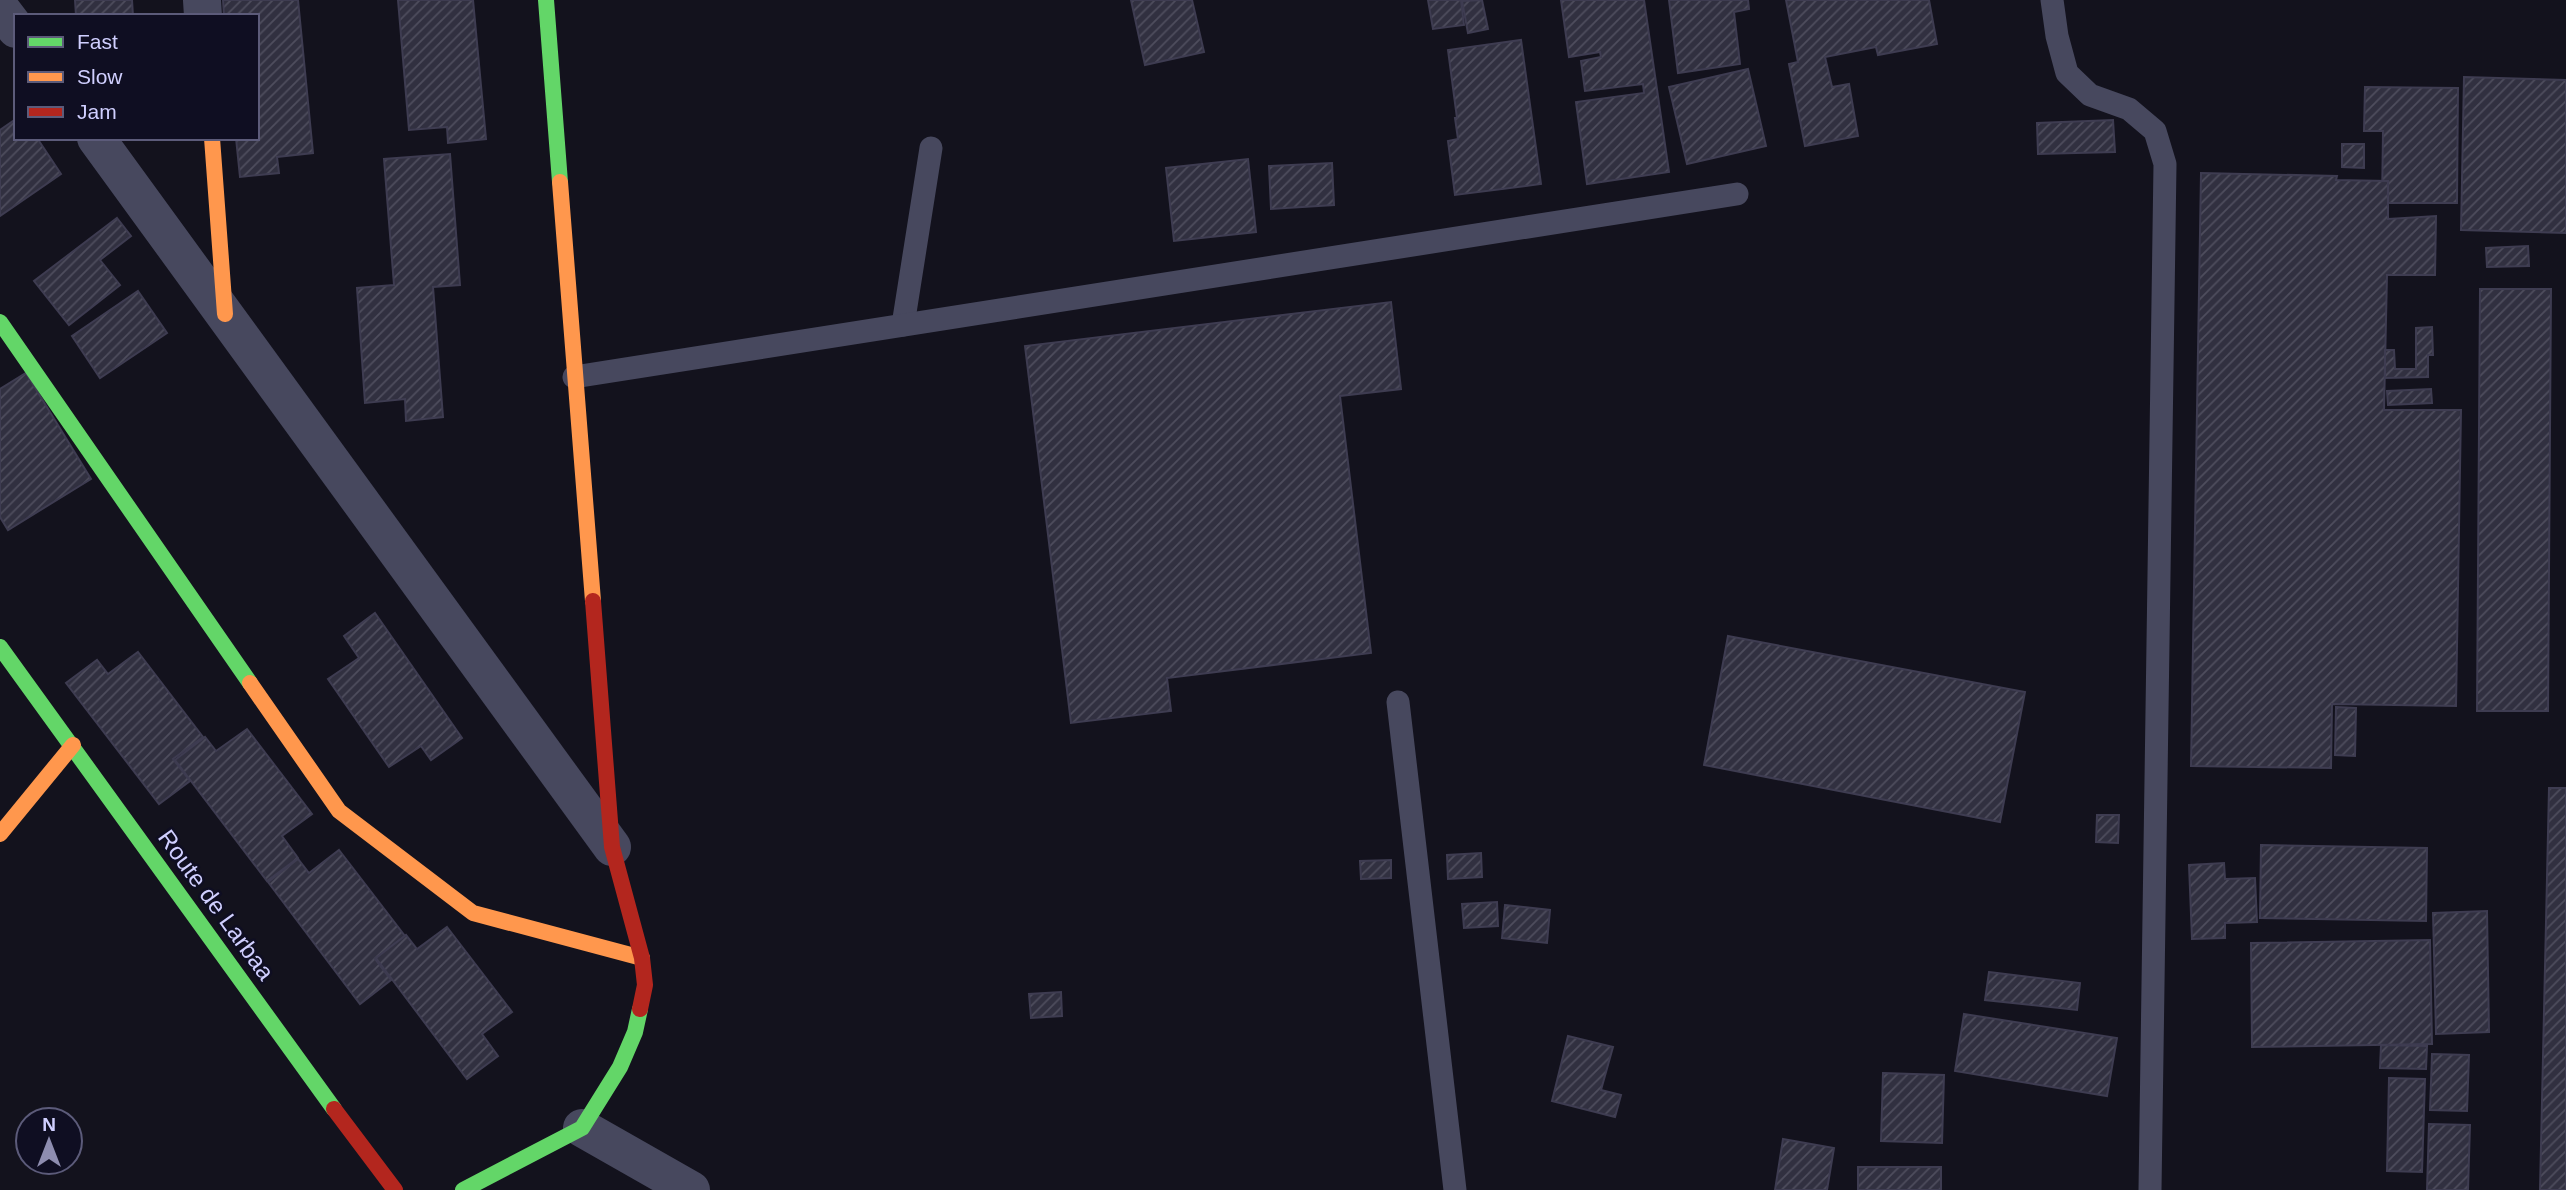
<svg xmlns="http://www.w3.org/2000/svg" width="2566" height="1190" viewBox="0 0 2566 1190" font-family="Helvetica,sans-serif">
	<defs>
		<pattern id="building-hatch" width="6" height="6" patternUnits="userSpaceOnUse" patternTransform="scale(1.75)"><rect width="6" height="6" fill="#313040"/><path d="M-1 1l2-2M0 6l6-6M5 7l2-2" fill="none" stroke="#4e4d5d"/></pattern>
	</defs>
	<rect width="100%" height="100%" fill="#13121d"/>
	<g fill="url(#building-hatch)" stroke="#3e3c51" stroke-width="2">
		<polygon points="75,0 132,0 133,16 76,16"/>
		<polygon points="223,0 298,0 313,153 277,157 279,173 240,177 236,138 257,138 257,16 224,16"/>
		<polygon points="398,0 473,0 486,139 448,143 447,127 409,130"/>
		<polygon points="1131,0 1192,0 1204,52 1145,65"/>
		<polygon points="1428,0 1461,0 1464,25 1433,29"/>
		<polygon points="1482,0 1488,29 1468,33 1462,1"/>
		<polygon points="1561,0 1644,0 1669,172 1587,184 1576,102 1644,93 1643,84 1585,91 1581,61 1601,57 1600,52 1569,57"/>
		<polygon points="1669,0 1748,0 1749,9 1734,12 1740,64 1678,73"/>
		<polygon points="1786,0 1929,0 1937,44 1878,55 1876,47 1825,57 1832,87 1849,84 1858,136 1805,146 1789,64 1798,62"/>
		<polygon points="1521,40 1541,184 1455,195 1448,141 1458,139 1455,118 1457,118 1448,50"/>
		<polygon points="1748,69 1766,146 1687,164 1669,87"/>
		<polygon points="2464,77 2566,80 2566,233 2461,230"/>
		<polygon points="2365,87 2458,88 2457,203 2382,203 2383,131 2364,131"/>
		<polygon points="16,119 16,138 37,138 61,174 0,216 0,130"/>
		<polygon points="2113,120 2115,152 2038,154 2037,123"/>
		<polygon points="2342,144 2364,144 2364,168 2342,167"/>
		<polygon points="450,154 460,285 433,287 443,417 406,421 405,399 365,403 357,288 394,285 384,159"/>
		<polygon points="1248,159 1256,232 1174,241 1166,168"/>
		<polygon points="1332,163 1334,205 1271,209 1269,166"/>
		<polygon points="2201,173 2337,176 2336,180 2388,181 2388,219 2436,216 2435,275 2387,275 2384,410 2461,410 2456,706 2332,704 2331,768 2191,766"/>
		<polygon points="117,218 131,236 100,260 120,285 69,325 34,281"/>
		<polygon points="2528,246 2529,266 2487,267 2486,248"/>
		<polygon points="2480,289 2551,289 2548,711 2477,711"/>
		<polygon points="138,291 167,333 100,378 72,336"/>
		<polygon points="1391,302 1401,389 1340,396 1371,653 1167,678 1171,711 1071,723 1025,346"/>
		<polygon points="2432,327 2433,355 2428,355 2428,377 2385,378 2385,350 2394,350 2395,369 2416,369 2416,328"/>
		<polygon points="26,373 91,479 8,530 0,517 0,389"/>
		<polygon points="2431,389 2432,403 2388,405 2387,391"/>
		<polygon points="375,613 462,738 431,760 421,746 389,767 328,679 359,658 344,636"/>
		<polygon points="1728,636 2025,692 2000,822 1704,765"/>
		<polygon points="138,652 203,737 173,759 190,781 159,804 66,683 97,660 108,674"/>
		<polygon points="2336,707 2356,708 2355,756 2335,755"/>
		<polygon points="247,729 312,814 282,836 298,858 267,881 175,760 205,737 216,751"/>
		<polygon points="2549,788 2566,788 2566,1190 2540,1190"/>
		<polygon points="2097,815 2119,815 2118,843 2096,842"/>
		<polygon points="2261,845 2427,848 2426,921 2260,918"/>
		<polygon points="339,850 405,936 375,959 391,980 360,1004 268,882 298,859 309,873"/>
		<polygon points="1481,853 1482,877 1448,879 1447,855"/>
		<polygon points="1391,860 1391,878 1361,879 1360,861"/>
		<polygon points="2224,863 2225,879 2255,878 2257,922 2225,923 2225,938 2192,939 2189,865"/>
		<polygon points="1497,902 1498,926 1464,928 1462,904"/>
		<polygon points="1505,905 1550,910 1547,943 1502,938"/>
		<polygon points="2487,911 2489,1032 2436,1034 2433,913"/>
		<polygon points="447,927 512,1012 482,1034 498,1056 467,1079 376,958 406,935 417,949"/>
		<polygon points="2430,940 2432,1044 2252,1047 2251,943"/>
		<polygon points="1989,972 2080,983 2077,1010 1985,1000"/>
		<polygon points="1061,992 1062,1016 1031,1018 1029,994"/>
		<polygon points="1964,1014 2117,1038 2107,1096 1955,1071"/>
		<polygon points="1568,1036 1613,1047 1601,1090 1621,1095 1615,1117 1552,1101"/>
		<polygon points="2381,1045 2427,1046 2426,1069 2380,1068"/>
		<polygon points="2432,1054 2469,1055 2467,1111 2430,1110"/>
		<polygon points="1883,1073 1944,1075 1942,1143 1881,1141"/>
		<polygon points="2389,1078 2425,1079 2422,1172 2387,1171"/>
		<polygon points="2429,1124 2470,1125 2468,1190 2427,1190"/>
		<polygon points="1783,1139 1834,1148 1827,1190 1775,1190"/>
		<rect x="1858" y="1167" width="83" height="23"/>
	</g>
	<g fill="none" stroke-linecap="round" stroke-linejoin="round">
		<g stroke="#47485e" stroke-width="23">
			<polyline points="2052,0 2057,36 2067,73 2090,95 2129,109 2155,131 2165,164 2150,1190"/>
			<polyline points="903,325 931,148"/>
			<polyline points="574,377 1737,194"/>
			<polyline points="1398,702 1455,1190"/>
		</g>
		<g stroke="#47485e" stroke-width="38">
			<polyline points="202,0 203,16"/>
			<polyline points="0,8 16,29"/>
			<polyline points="96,138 612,847"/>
			<polyline points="582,1128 691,1190"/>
		</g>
		<g stroke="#63d668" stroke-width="16">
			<polyline points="546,0 560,182"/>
			<polyline points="0,322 250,683"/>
			<polyline points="0,647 334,1109"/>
			<polyline points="463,1190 582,1128 620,1067 635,1032 640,1009"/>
		</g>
		<g stroke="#ff974d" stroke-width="16">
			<polyline points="212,138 225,314"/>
			<polyline points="560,182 593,601"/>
			<polyline points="250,683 339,811 473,913 642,958"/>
			<polyline points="0,834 73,745"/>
		</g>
		<g stroke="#b3261e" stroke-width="16">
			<polyline points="593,601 612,847 642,958 645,985 640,1009"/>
			<polyline points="334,1109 395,1190"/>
		</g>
	</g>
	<g text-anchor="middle" stroke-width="5" stroke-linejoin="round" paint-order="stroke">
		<g font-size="24" fill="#d0cfff" stroke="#0f0e22">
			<text transform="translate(216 905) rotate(54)" y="8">Route de Larbaa</text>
		</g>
	</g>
	<rect x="14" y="14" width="245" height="126" fill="#0f0e22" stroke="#5c5b7a" stroke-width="2"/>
	<rect x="28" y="37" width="35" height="10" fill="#63d668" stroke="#5c5b7a" stroke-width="2"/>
	<text x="77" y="49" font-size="21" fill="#d0cfff">Fast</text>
	<rect x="28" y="72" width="35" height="10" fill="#ff974d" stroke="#5c5b7a" stroke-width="2"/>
	<text x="77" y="84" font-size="21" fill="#d0cfff">Slow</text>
	<rect x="28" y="107" width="35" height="10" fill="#b3261e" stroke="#5c5b7a" stroke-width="2"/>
	<text x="77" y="119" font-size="21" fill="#d0cfff">Jam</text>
	<g transform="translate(49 1141)"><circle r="33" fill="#0f0e22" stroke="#5c5b7a" stroke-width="2"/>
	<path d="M0-5L12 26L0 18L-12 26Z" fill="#8e8db0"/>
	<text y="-10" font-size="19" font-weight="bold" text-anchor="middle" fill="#d0cfff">N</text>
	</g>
</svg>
